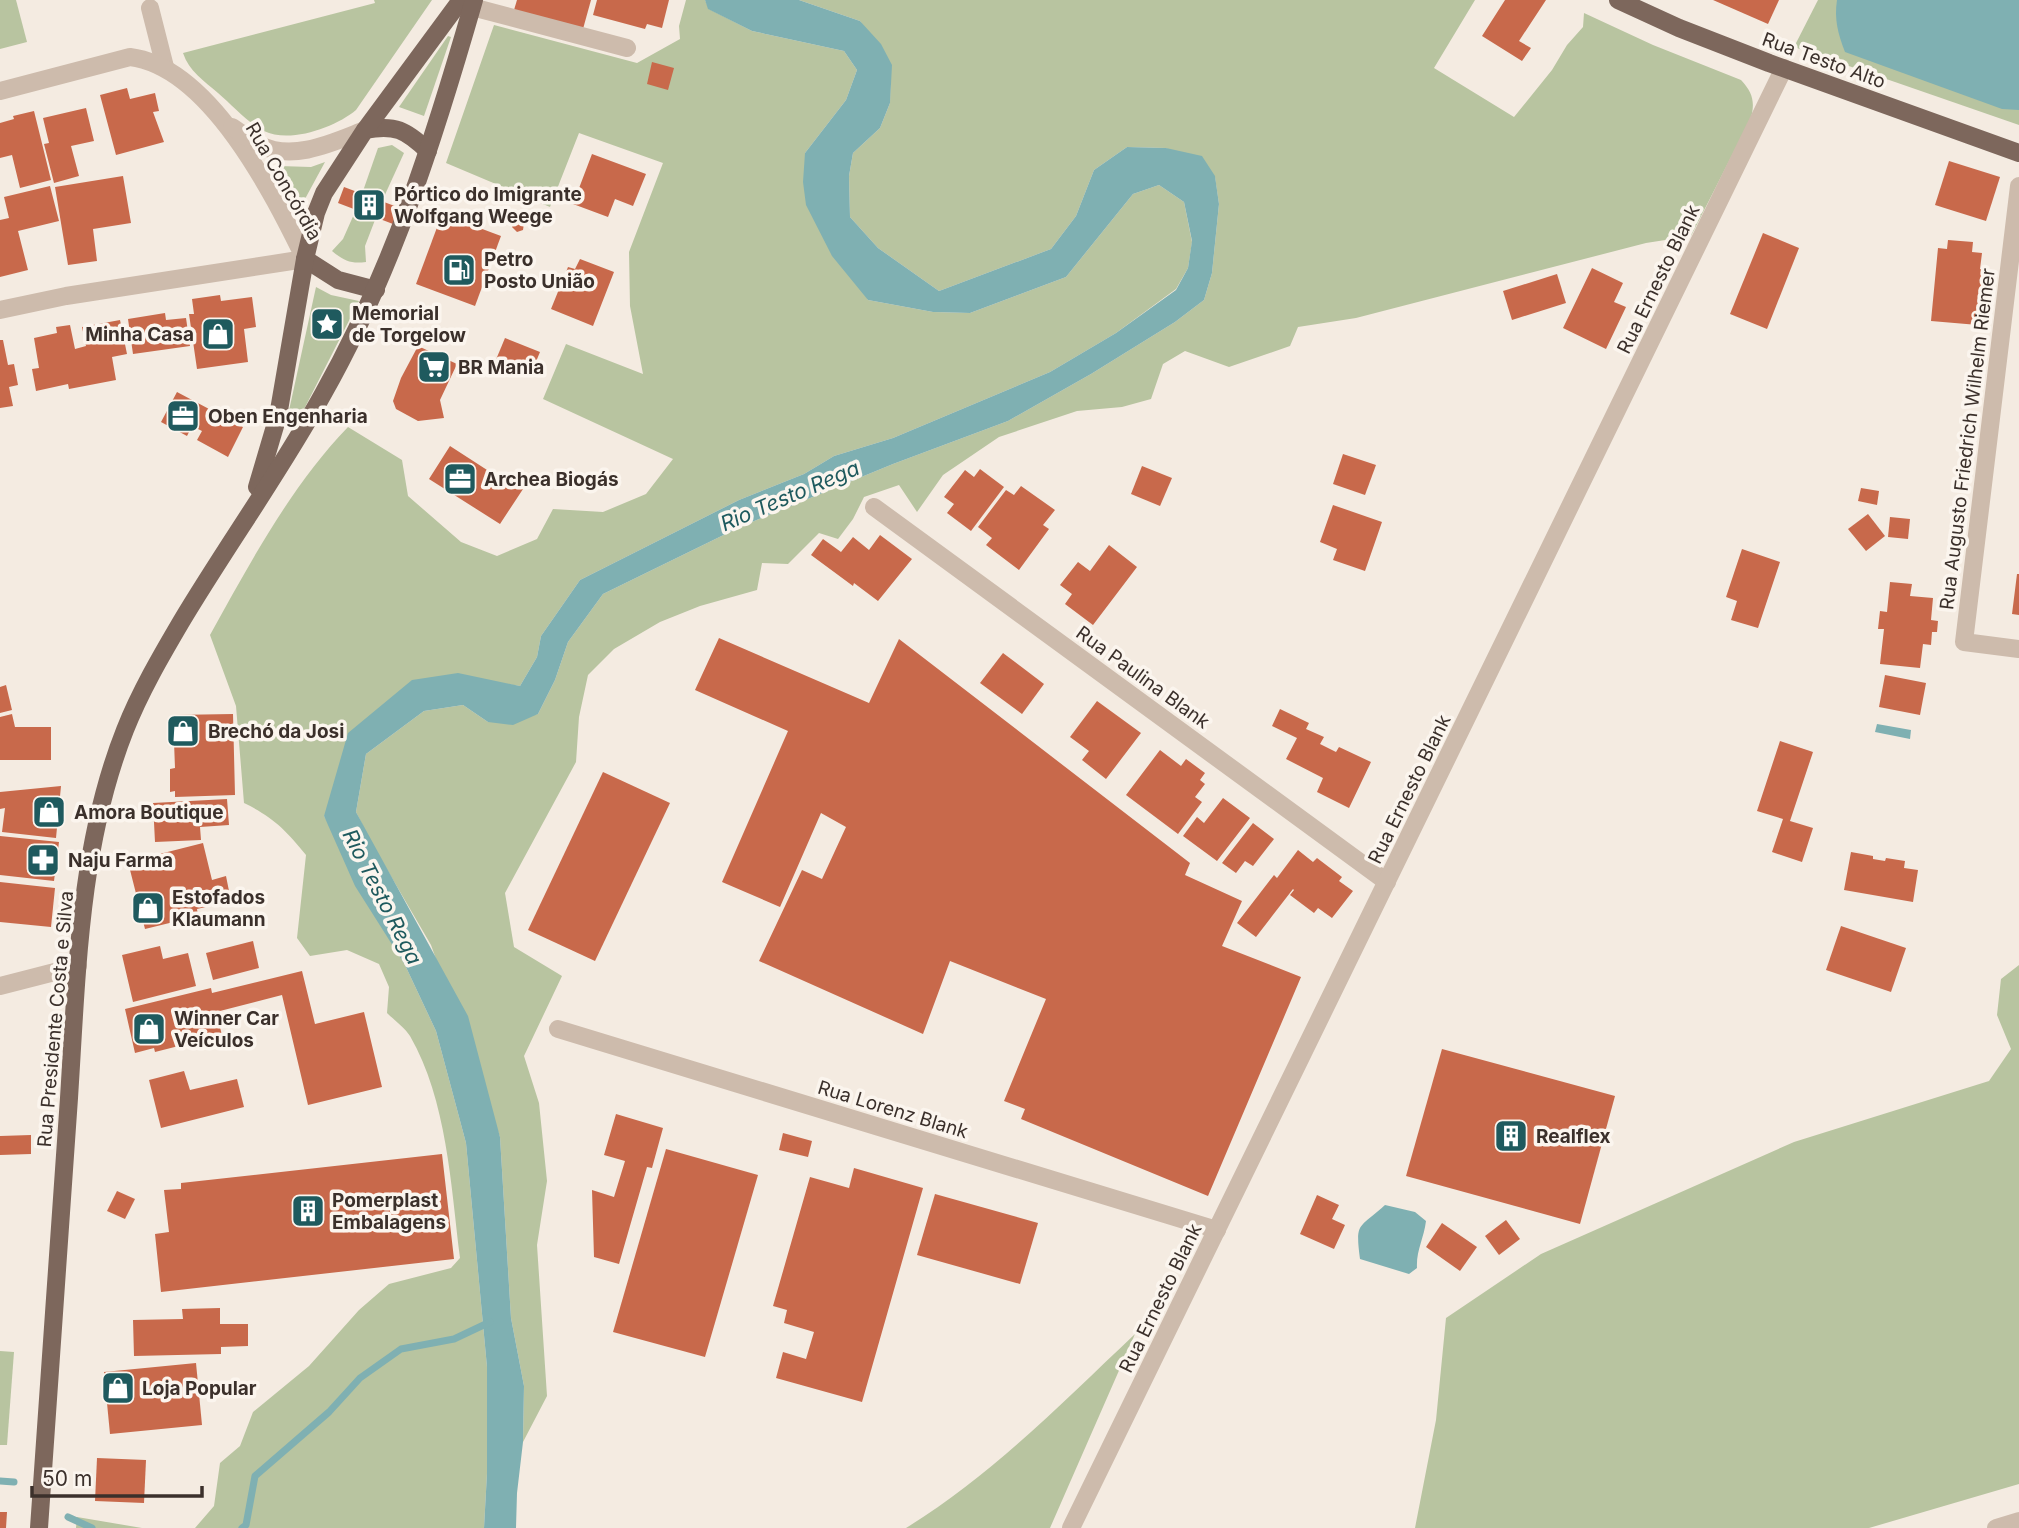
<svg xmlns="http://www.w3.org/2000/svg" width="2019" height="1528" viewBox="0 0 2019 1528" font-family="Inter,sans-serif">
	<rect width="100%" height="100%" fill="#f4ebe1"/>
	<g fill="#b8c4a0">
		<polygon points="0,0 16,0 27,42 0,49"/>
		<path d="M374 0H432L356 110C336 127 290 144 264 131 247 122 232 105 218 93 204 81 189 71 183 53L375 3Z"/>
		<path d="M686 0H705L709 9 752 31 844 51 857 70 846 100 805 153 868 300 933 312 970 313 1066 277 1133 194 1159 185 1184 202 1192 242 1188 268 1176 289 1116 333 1050 372 893 438 834 456 804 474 739 500 580 580 541 636 537 657 520 686 494 682 413 680 324 816 405 965 436 1031 466 1143 487 1367V1473L484 1528H195L214 1506 220 1463 240 1446 253 1412 309 1366 359 1310 389 1284 451 1268 460 1258C451 1186 447 1100 410 1036 405 1028 394 1020 387 1013L389 987 379 964 347 950 310 956 297 938 306 855C286 830 273 817 244 803L236 706 210 635C250 563 291 486 348 427L402 460 408 496 461 542 497 556 537 539 553 509 603 512 646 494 673 459 543 399 566 344 643 374 630 306 629 252 663 163 579 133 550 207 446 163 494 25 637 63 680 39 679 26Z"/>
		<path d="M799 0H1475L1434 68 1514 117 1552 70 1567 45 1583 27 1584 13 1653 45 1741 80C1753 93 1755 102 1751 118L1691 236 1646 243 1356 318 1298 327 1290 346 1229 367 1185 351 1163 364 1151 399 1122 407 1077 411 999 437 943 475 917 512 899 485 864 497 853 519 838 539 819 533 788 564 762 563 757 590 700 606 660 622 614 649 588 675 579 717 576 762 505 893 514 947 562 976 524 1056 539 1103 547 1181 537 1245 547 1396 523 1442 524 1386 511 1318 500 1137 431 945 371 842 356 812 366 754 424 711 463 705 488 722 538 714 555 680 568 642 603 594 742 526 893 464 1008 421 1091 374 1175 322 1204 300 1212 273 1219 204 1215 177 1166 148 1127 147 1094 170 1076 216 1051 249 939 291 878 248 850 217 849 176 853 153 880 128 890 103 891 65 860 21Z"/>
		<polygon points="1818,0 2019,0 2019,125 1794,47"/>
		<polygon points="448,36 451,37 424,116 399,107"/>
		<polygon points="392,145 404,153 383,199 363,191 378,148"/>
		<polygon points="325,162 299,210 276,171 279,166 311,167"/>
		<path d="M355 212 375 220 365 246 366 262C351 264 344 261 332 251L343 239Z"/>
		<polygon points="316,287 331,295 359,301 299,419 288,415"/>
		<polygon points="2019,965 2019,1484 1869,1528 1415,1528 1436,1420 1446,1318 1541,1254 1794,1142 1989,1081 2011,1049 1997,1015 2001,979"/>
		<path d="M1135 1334 1050 1528H906C991 1476 1063 1402 1135 1334Z"/>
		<polygon points="0,1351 14,1352 7,1445 0,1445"/>
		<polygon points="77,1517 142,1528 76,1528"/>
	</g>
	<g fill="#7fb0b2">
		<polygon points="705,0 799,0 860,21 881,44 892,65 890,103 880,128 853,153 849,176 850,217 878,248 939,291 1051,249 1076,216 1094,170 1127,147 1166,148 1202,156 1215,176 1219,204 1212,273 1204,300 1175,322 1091,374 1008,421 893,464 742,526 603,594 568,642 555,680 538,714 513,725 488,722 463,705 424,711 366,754 356,812 468,1016 500,1137 511,1318 524,1386 523,1442 517,1493 516,1528 484,1528 487,1473 487,1367 466,1143 436,1031 405,965 355,886 324,816 348,733 412,680 458,673 520,686 537,657 541,636 580,580 739,500 804,474 834,456 893,438 1050,372 1116,333 1176,290 1188,268 1192,241 1184,202 1159,185 1133,194 1066,277 970,313 933,312 868,300 832,256 806,205 803,182 805,153 846,100 857,70 844,51 752,31 708,9"/>
		<path d="M1837 0H2019V110L2002 109 1845 52C1838 34 1834 19 1837 0Z"/>
		<polygon points="1877,724 1911,730 1910,739 1875,732"/>
		<path d="M1385 1205 1415 1212 1426 1221C1424 1238 1416 1251 1417 1268L1409 1274 1360 1259C1355 1221 1359 1229 1385 1205Z"/>
	</g>
	<g fill="none" stroke-linecap="round" stroke-linejoin="round">
		<g stroke="#7fb0b2" stroke-width="7">
			<polyline points="0,1481 14,1482"/>
			<polyline points="68,1517 92,1528"/>
			<polyline points="242,1528 246,1525 255,1476 329,1412 360,1378 401,1349 454,1339 490,1322"/>
		</g>
	</g>
	<g fill="#c8694b">
		<polygon points="517,0 591,0 583,29 514,10"/>
		<polygon points="597,0 669,0 662,28 647,24 645,29 593,15"/>
		<polygon points="1505,0 1546,0 1519,41 1531,48 1522,61 1482,36"/>
		<polygon points="1713,0 1779,0 1768,24"/>
		<polygon points="652,62 674,68 668,90 647,84"/>
		<polygon points="127,88 130,99 155,93 159,111 153,112 164,142 116,155 100,95"/>
		<polygon points="86,108 94,141 71,146 79,176 54,183 44,144 49,143 43,118"/>
		<polygon points="34,111 51,180 20,188 12,155 0,158 0,123 14,119 13,116"/>
		<polygon points="592,154 646,174 633,206 615,199 608,217 573,204"/>
		<polygon points="1949,161 2000,177 1986,221 1935,205"/>
		<polygon points="123,176 131,223 93,229 97,261 68,265 55,187"/>
		<polygon points="50,186 59,221 18,231 28,270 0,277 0,220 9,218 4,197"/>
		<polygon points="344,187 400,208 393,224 338,203"/>
		<polygon points="442,214 501,236 475,306 416,284"/>
		<polygon points="519,219 524,223 523,230 517,232 512,227 513,221"/>
		<polygon points="1763,233 1799,248 1767,329 1730,314"/>
		<polygon points="1948,240 1973,242 1972,252 1982,253 1980,269 1983,269 1978,325 1931,321 1938,248 1947,249"/>
		<polygon points="580,259 614,272 593,326 551,309 568,267 575,269"/>
		<polygon points="1592,268 1623,283 1614,302 1626,307 1606,349 1563,328"/>
		<polygon points="1557,274 1566,303 1512,320 1503,291"/>
		<polygon points="220,295 221,301 252,297 256,327 244,329 248,362 197,369 189,314 194,314 192,299"/>
		<polygon points="165,313 166,320 186,318 190,346 133,354 128,319"/>
		<polygon points="120,320 127,354 112,357 116,380 69,389 68,384 36,391 32,369 39,368 34,338 57,333 56,327 70,325 75,349 86,346 82,327"/>
		<polygon points="505,338 540,352 530,376 495,362"/>
		<polygon points="0,340 3,340 8,365 14,364 18,385 9,387 13,406 0,408"/>
		<polygon points="418,346 457,364 440,400 444,418 418,421 396,409 393,401 401,378"/>
		<polygon points="177,392 243,427 228,457 197,440 202,431 192,426 187,436 161,422"/>
		<polygon points="450,446 501,479 505,473 525,486 500,524 429,479"/>
		<polygon points="1343,454 1376,465 1365,495 1333,484"/>
		<polygon points="1142,466 1172,478 1160,506 1131,494"/>
		<polygon points="980,469 1004,487 971,531 947,513 954,504 944,497 965,470 974,477"/>
		<polygon points="1021,486 1055,510 1043,525 1049,529 1019,570 986,545 992,538 978,527 1006,490 1014,495"/>
		<polygon points="1861,488 1879,491 1877,505 1858,501"/>
		<polygon points="1333,505 1382,522 1365,571 1333,560 1337,549 1320,542"/>
		<polygon points="1868,514 1885,536 1866,551 1848,529"/>
		<polygon points="1890,517 1910,519 1908,539 1888,537"/>
		<polygon points="880,535 912,559 878,601 854,583 853,586 811,555 823,539 841,552 853,537 869,550"/>
		<polygon points="1109,545 1137,567 1093,625 1065,604 1072,594 1060,585 1078,562 1090,571"/>
		<polygon points="1742,549 1780,562 1758,628 1731,620 1737,601 1726,597"/>
		<polygon points="2017,574 2019,574 2019,615 2012,614"/>
		<polygon points="1890,582 1912,584 1910,596 1933,598 1931,620 1938,621 1937,632 1932,632 1931,645 1923,644 1920,668 1880,664 1884,629 1878,629 1880,611 1887,612"/>
		<polygon points="719,638 869,703 899,639 1190,863 1185,875 1242,901 1222,946 1301,977 1208,1196 1021,1119 1025,1109 1004,1101 1046,999 950,961 923,1034 759,961 802,870 822,879 846,827 821,813 780,907 722,882 788,731 695,690"/>
		<polygon points="1003,653 1044,684 1022,714 980,683"/>
		<polygon points="1885,675 1926,683 1920,715 1879,707"/>
		<polygon points="6,685 12,710 0,713 0,687"/>
		<polygon points="1097,701 1141,733 1106,779 1082,760 1089,751 1070,737"/>
		<polygon points="1280,709 1309,723 1306,729 1324,737 1320,744 1336,752 1339,747 1371,762 1349,808 1317,792 1323,778 1286,759 1297,738 1272,726"/>
		<polygon points="12,714 15,727 51,727 51,760 0,760 0,717"/>
		<polygon points="233,714 235,795 175,797 175,791 170,792 170,769 175,768 173,715"/>
		<polygon points="1780,741 1813,752 1790,821 1813,828 1802,862 1772,852 1783,819 1757,811"/>
		<polygon points="1160,750 1181,766 1186,759 1205,773 1200,780 1205,784 1195,797 1202,802 1178,834 1126,795"/>
		<polygon points="603,772 670,803 595,961 528,930"/>
		<polygon points="61,786 56,838 2,832 5,808 0,809 0,792"/>
		<polygon points="1223,798 1250,818 1217,861 1183,836 1197,817 1204,823"/>
		<polygon points="227,799 229,825 200,827 201,840 155,842 153,803"/>
		<polygon points="1253,823 1274,839 1253,866 1245,861 1236,873 1222,863"/>
		<polygon points="0,836 59,842 54,881 0,875"/>
		<polygon points="203,843 212,880 226,876 229,891 221,893 223,903 197,909 198,916 145,929 128,862"/>
		<polygon points="1298,850 1313,862 1317,858 1342,877 1339,881 1353,891 1332,918 1318,908 1314,913 1290,895 1294,890 1293,889 1256,937 1237,923 1274,875 1277,878"/>
		<polygon points="1851,852 1873,856 1873,859 1885,861 1886,858 1905,861 1904,868 1918,870 1913,902 1844,890"/>
		<polygon points="0,882 55,888 51,927 0,922"/>
		<polygon points="1841,926 1906,948 1891,992 1826,970"/>
		<polygon points="253,941 259,968 213,980 206,953"/>
		<polygon points="160,946 163,959 188,953 196,986 133,1002 122,955"/>
		<polygon points="302,971 315,1024 364,1012 382,1087 308,1105 282,995 216,1012 222,1035 155,1052 154,1048 135,1053 125,1009 211,988 212,993"/>
		<polygon points="1442,1049 1615,1096 1580,1224 1406,1176"/>
		<polygon points="184,1071 190,1090 237,1079 244,1107 161,1128 149,1080"/>
		<polygon points="616,1114 663,1128 652,1168 647,1167 619,1264 594,1257 592,1190 614,1197 625,1161 604,1155"/>
		<polygon points="783,1133 812,1141 808,1157 779,1150"/>
		<polygon points="31,1135 31,1154 0,1155 0,1136"/>
		<polygon points="666,1149 758,1175 705,1357 613,1332"/>
		<polygon points="442,1154 454,1259 161,1292 155,1234 169,1232 164,1190 181,1189 181,1183"/>
		<polygon points="854,1168 923,1188 862,1402 776,1378 783,1352 806,1359 814,1332 784,1323 787,1310 773,1306 810,1177 849,1188"/>
		<polygon points="117,1191 135,1199 125,1219 107,1211"/>
		<polygon points="935,1194 1038,1223 1020,1284 917,1255"/>
		<polygon points="1317,1195 1339,1205 1332,1219 1345,1225 1334,1249 1300,1234"/>
		<polygon points="1506,1220 1520,1239 1499,1255 1485,1236"/>
		<polygon points="1442,1223 1477,1247 1460,1271 1426,1247"/>
		<polygon points="220,1308 220,1324 248,1324 248,1346 221,1347 221,1354 134,1356 133,1320 183,1319 182,1309"/>
		<polygon points="196,1363 202,1425 110,1434 104,1372"/>
		<polygon points="97,1458 146,1460 144,1503 95,1501"/>
		<polygon points="0,1512 7,1512 6,1528 0,1528"/>
	</g>
	<g fill="none" stroke-linecap="round" stroke-linejoin="round">
		<g stroke="#cdbbac" stroke-width="18">
			<polyline points="472,7 627,48"/>
			<polyline points="150,8 165,67"/>
			<path d="M0 91 130 57C210 67 273 194 305 259L66 296 0 310"/>
			<path d="M232 127C241 133 251 140 260 145 293 162 334 142 365 130"/>
			<polyline points="2019,186 1964,642 2019,649"/>
			<polyline points="874,507 1387,882"/>
			<polyline points="0,986 78,966"/>
			<polyline points="558,1029 1217,1230"/>
			<polyline points="1071,1528 1784,68"/>
			<polyline points="1996,1528 2019,1521"/>
		</g>
		<g stroke="#7d675c" stroke-width="18">
			<polyline points="1618,0 1679,28 1769,63 2019,153"/>
			<path d="M365 130C395 124 406 130 428 151"/>
			<polyline points="305,259 338,280 376,290"/>
			<polyline points="257,487 278,416 305,259 316,213 324,193 365,130 461,0"/>
			<path d="M39 1528C49 1385 59 1241 69 1098 77 974 79 846 125 730 140 692 161 656 181 622 227 545 280 472 323 394 393 270 435 136 474 0"/>
		</g>
	</g>
	<defs>
		<symbol id="building-square" viewBox="-11 -11 22 22"><rect x="-9" y="-9" width="18" height="18" rx="4" fill="#1f5a5e" stroke="#fbf5ee"/><path d="M-4-6H4V6H1V3H-1V6H-4ZM-2.5-4.3h1.7v1.8h-1.7ZM.8-4.3h1.7v1.8H.8ZM-2.5-1h1.7V.8h-1.7ZM.8-1h1.7V.8H.8Z" fill="#fff"/></symbol>
		<symbol id="fuel-square" viewBox="-11 -11 22 22"><rect x="-9" y="-9" width="18" height="18" rx="4" fill="#1f5a5e" stroke="#fbf5ee"/><path d="M-5.5-6h7V0h2V4h1.3V-2.5L3-4.5l.8-.8L6-3V5H2.5V1h-1V6h-7ZM-4.2-4.7v3.2H.2V-4.7Z" fill="#fff"/></symbol>
		<symbol id="sight-square" viewBox="-11 -11 22 22"><rect x="-9" y="-9" width="18" height="18" rx="4" fill="#1f5a5e" stroke="#fbf5ee"/><path d="M0-6L1.8-2.2L6-1.7L2.9 1.2L3.7 5.4L0 3.3L-3.7 5.4L-2.9 1.2L-6-1.7L-1.8-2.2Z" fill="#fff"/></symbol>
		<symbol id="shop-square" viewBox="-11 -11 22 22"><rect x="-9" y="-9" width="18" height="18" rx="4" fill="#1f5a5e" stroke="#fbf5ee"/><path d="M-5-2.5h2.3a2.7 3.5 0 0 1 5.4 0H5L5.5 6h-11ZM-1.5-2.5h3a1.5 2.3 0 0 0-3 0Z" fill="#fff"/></symbol>
		<symbol id="supermarket-square" viewBox="-11 -11 22 22"><rect x="-9" y="-9" width="18" height="18" rx="4" fill="#1f5a5e" stroke="#fbf5ee"/><path d="M-6-5.5h2.5l.6 2H6L4.5 2H-2.5L-4.4-4H-6ZM-1.5 3.2a1.3 1.3 0 1 0 .1 0ZM3 3.2a1.3 1.3 0 1 0 .1 0Z" fill="#fff"/></symbol>
		<symbol id="office-square" viewBox="-11 -11 22 22"><rect x="-9" y="-9" width="18" height="18" rx="4" fill="#1f5a5e" stroke="#fbf5ee"/><path d="M-6-3h4V-5.5h4V-3h4V5H-6ZM-1-4.5V-3h2v-1.5ZM-6 0V1H6V0Z" fill="#fff"/></symbol>
		<symbol id="pharmacy-square" viewBox="-11 -11 22 22"><rect x="-9" y="-9" width="18" height="18" rx="4" fill="#1f5a5e" stroke="#fbf5ee"/><path d="M-2-6h4v4h4v4h-4v4h-4v-4h-4v-4h4Z" fill="#fff"/></symbol>
	</defs>
	<g fill-rule="evenodd">
		<use href="#building-square" x="350" y="186" width="38" height="38"/>
		<use href="#fuel-square" x="440" y="251" width="38" height="38"/>
		<use href="#sight-square" x="308" y="305" width="38" height="38"/>
		<use href="#shop-square" x="199" y="315" width="38" height="38"/>
		<use href="#supermarket-square" x="415" y="348" width="38" height="38"/>
		<use href="#office-square" x="164" y="397" width="38" height="38"/>
		<use href="#office-square" x="441" y="460" width="38" height="38"/>
		<use href="#shop-square" x="164" y="712" width="38" height="38"/>
		<use href="#shop-square" x="30" y="793" width="38" height="38"/>
		<use href="#pharmacy-square" x="24" y="841" width="38" height="38"/>
		<use href="#shop-square" x="129" y="889" width="38" height="38"/>
		<use href="#shop-square" x="130" y="1010" width="38" height="38"/>
		<use href="#building-square" x="1492" y="1117" width="38" height="38"/>
		<use href="#building-square" x="289" y="1192" width="38" height="38"/>
		<use href="#shop-square" x="99" y="1369" width="38" height="38"/>
	</g>
	<g text-anchor="middle" stroke-width="7" stroke-linejoin="round" paint-order="stroke">
		<g font-size="19" fill="#3b302b" stroke="#fbf5ee">
			<text transform="translate(1824 60) rotate(20)" y="7">Rua Testo Alto</text>
			<text transform="translate(284 181) rotate(60)" y="7">Rua Concórdia</text>
			<text transform="translate(1658 279) rotate(-64)" y="7">Rua Ernesto Blank</text>
			<text transform="translate(1967 439) rotate(-83)" y="7">Rua Augusto Friedrich Wilhelm Riemer</text>
			<text transform="translate(1143 677) rotate(36)" y="7">Rua Paulina Blank</text>
			<text transform="translate(1409 789) rotate(-64)" y="7">Rua Ernesto Blank</text>
			<text transform="translate(55 1019) rotate(-85)" y="7">Rua Presidente Costa e Silva</text>
			<text transform="translate(893 1109) rotate(17)" y="7">Rua Lorenz Blank</text>
			<text transform="translate(1160 1298) rotate(-64)" y="7">Rua Ernesto Blank</text>
		</g>
		<g font-size="19" font-weight="bold" fill="#3b302b" stroke="#fbf5ee" text-anchor="start">
			<text x="394" y="201">Pórtico do Imigrante<tspan x="394" dy="22">Wolfgang Weege</tspan></text>
			<text x="484" y="266">Petro<tspan x="484" dy="22">Posto União</tspan></text>
			<text x="352" y="320">Memorial<tspan x="352" dy="22">de Torgelow</tspan></text>
			<text x="194" y="341" text-anchor="end">Minha Casa</text>
			<text x="458" y="374">BR Mania</text>
			<text x="208" y="423">Oben Engenharia</text>
			<text x="484" y="486">Archea Biogás</text>
			<text x="208" y="738">Brechó da Josi</text>
			<text x="74" y="819">Amora Boutique</text>
			<text x="68" y="867">Naju Farma</text>
			<text x="172" y="904">Estofados<tspan x="172" dy="22">Klaumann</tspan></text>
			<text x="174" y="1025">Winner Car<tspan x="174" dy="22">Veículos</tspan></text>
			<text x="1536" y="1143">Realflex</text>
			<text x="332" y="1207">Pomerplast<tspan x="332" dy="22">Embalagens</tspan></text>
			<text x="142" y="1395">Loja Popular</text>
		</g>
		<g font-size="21" font-style="italic" fill="#1f5a5e" stroke="#fbf5ee">
			<text transform="translate(790 496) rotate(-23)" y="7">Rio Testo Rega</text>
			<text transform="translate(382 897) rotate(63)" y="7">Rio Testo Rega</text>
		</g>
	</g>
	<path d="M32 1486v10h170v-10" fill="none" stroke="#3b302b" stroke-width="3.5"/>
	<text x="42" y="1486" font-size="21" fill="#3b302b" stroke="#fbf5ee" stroke-width="5" paint-order="stroke">50 m</text>
</svg>
